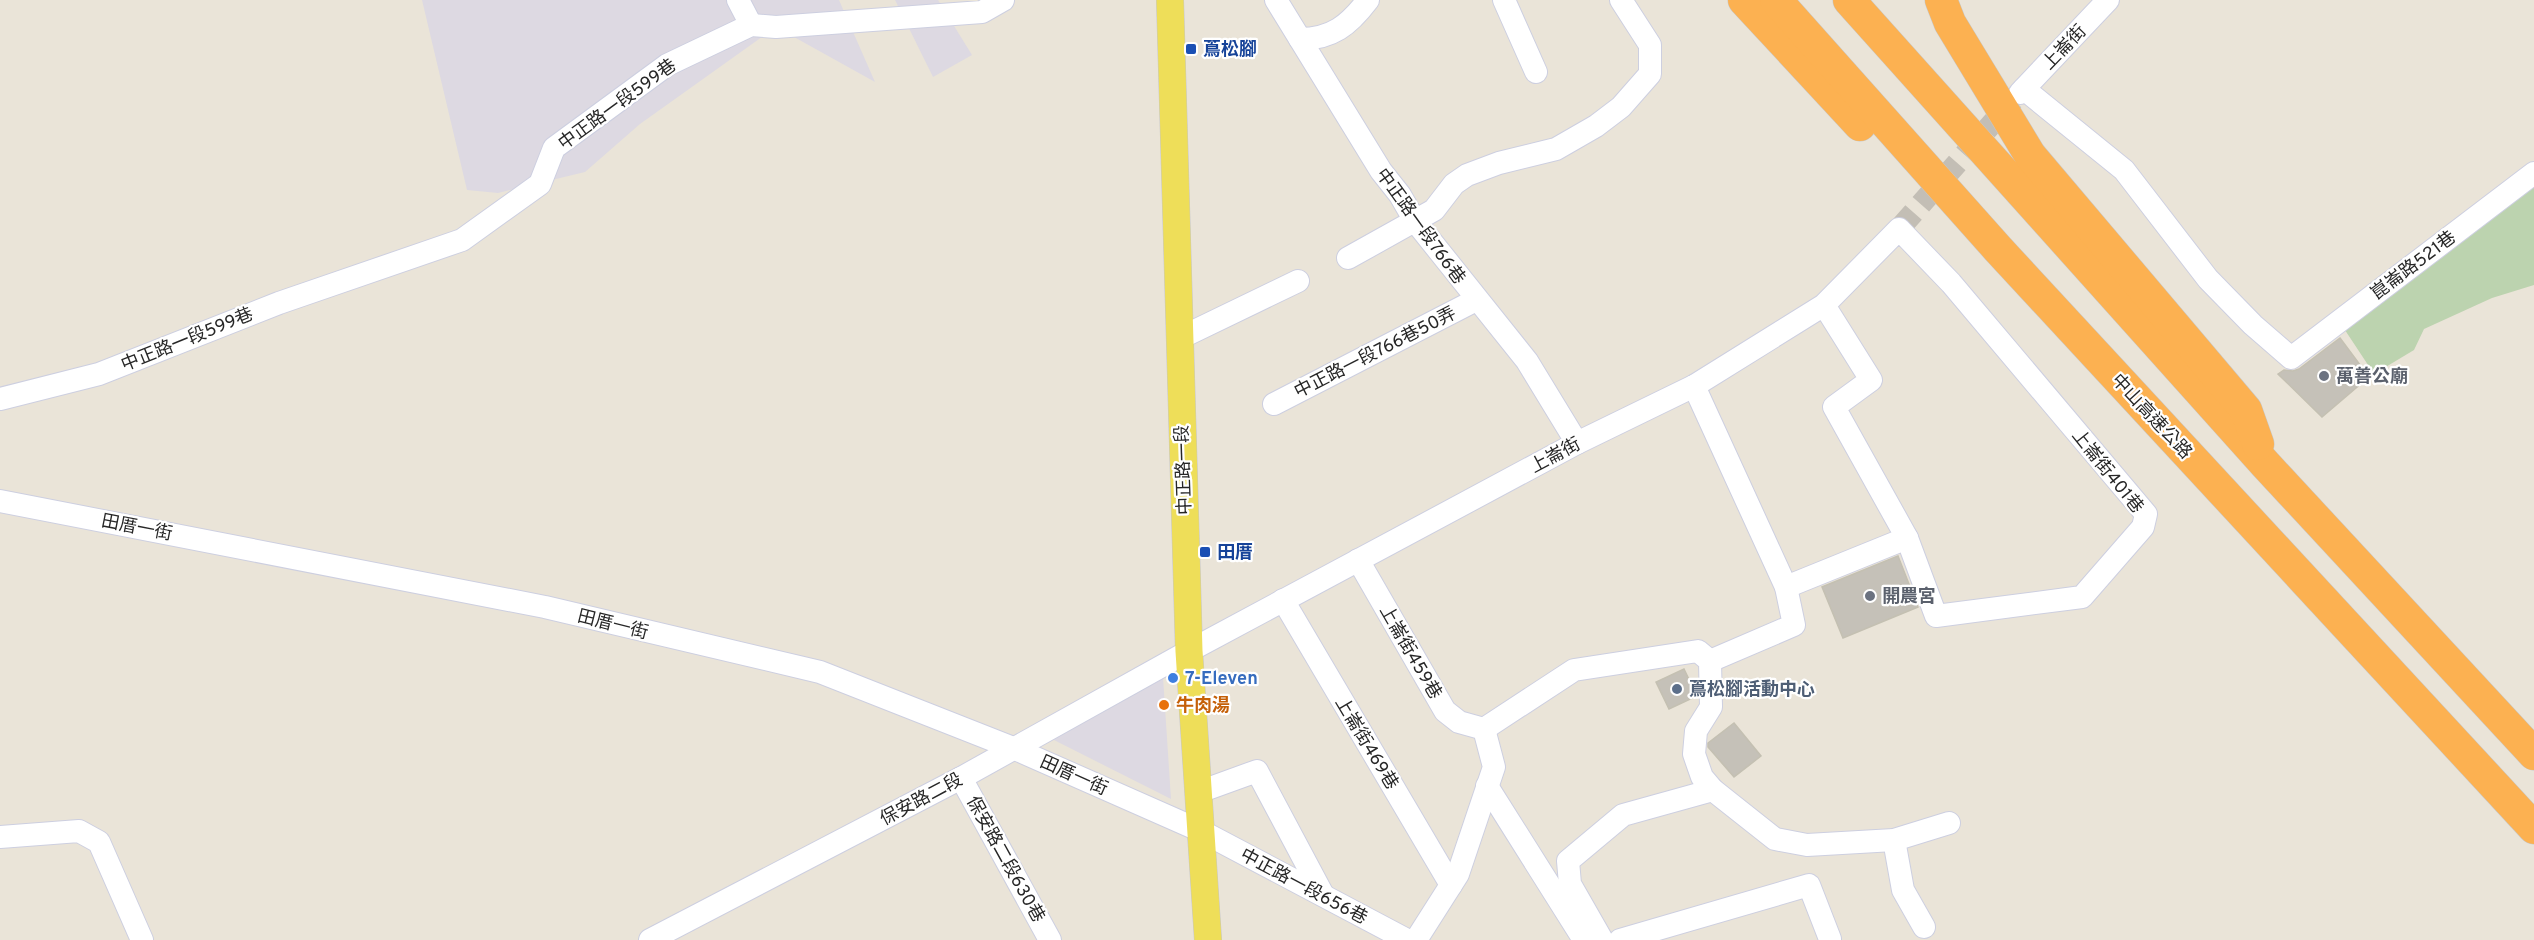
<svg xmlns="http://www.w3.org/2000/svg" width="2534" height="940" viewBox="0 0 2534 940" font-family="Overpass,'Noto Sans TC',sans-serif">
	<rect width="100%" height="100%" fill="#eae4d8"/>
	<g fill="#ddd9e2">
		<polygon points="422,0 839,0 875,82 776,27 640,124 585,172 498,193 467,190"/>
		<polygon points="895,0 938,0 972,55 933,77"/>
		<polygon points="1163,677 1171,799 1048,737"/>
	</g>
	<polygon fill="#bcd3af" points="2534,173 2534,285 2492,298 2424,329 2414,350 2374,374 2339,321"/>
	<g fill="#c5c1b8" stroke="#c4c0b2" stroke-width="1.5">
		<polygon points="2340,338 2369,377 2322,417 2278,374 2284,370 2293,371 2299,369"/>
		<polygon points="1898,556 1918,607 1843,638 1822,587"/>
		<polygon points="1684,669 1697,696 1669,709 1656,682"/>
		<polygon points="1734,723 1761,756 1734,777 1708,747 1708,743"/>
	</g>
	<g fill="none" stroke-linecap="round" stroke-linejoin="round">
		<polyline stroke="#c3beb5" stroke-width="22" stroke-dasharray="22 11" stroke-linecap="butt" points="1899,229 2013,100"/>
		<defs>
			<g id="minor">
				<polyline points="738,0 751,25"/>
				<polyline points="1276,0 1381,171 1400,195 1415,221 1527,361 1577,443"/>
				<polyline points="1504,0 1536,72"/>
				<path d="M1300 39C1332 39 1349 25 1368 0"/>
				<polyline points="2024,89 2124,170 2208,279 2253,325 2291,358 2534,173"/>
				<polyline points="2020,93 2108,0"/>
				<polyline points="1348,258 1434,210 1454,184 1467,175 1499,163 1556,149 1596,126 1621,107 1650,74 1650,45 1621,0"/>
				<polyline points="1180,338 1298,281"/>
				<polyline points="1694,386 1786,587 1794,625 1710,661"/>
				<polyline points="0,399 99,374 279,303 462,240 540,184 554,148 667,65 751,25 776,27 982,12 1003,0"/>
				<polyline points="1274,404 1476,300"/>
				<polyline points="0,501 545,607 820,672 1013,748 1201,831 1407,940"/>
				<polyline points="1358,560 1445,711 1459,722 1484,729 1574,670 1698,651 1710,661 1711,707 1696,731 1694,754 1702,777 1713,790 1775,839 1807,845 1894,840 1949,823"/>
				<polyline points="1786,587 1907,538"/>
				<polyline points="1283,600 1451,885"/>
				<polyline points="961,778 1050,940"/>
				<polyline points="1487,786 1584,940"/>
				<polyline points="1199,792 1257,771 1323,895"/>
				<polyline points="0,837 79,831 99,842 142,940"/>
				<polyline points="1894,840 1903,890 1924,927"/>
				<polyline points="650,940 961,778 1189,651 1577,443 1694,386 1824,305 1899,229 1951,283 2146,514 2143,527 2082,597 1936,616 1907,538 1834,407 1871,380 1824,305"/>
				<polyline points="1416,940 1458,874 1494,767 1484,729"/>
				<polyline points="1602,940 1570,884 1568,861 1623,815 1713,790"/>
				<polyline points="1620,940 1809,885 1830,939"/>
			</g>
			<polyline id="major" points="1170,0 1189,651 1208,940"/>
			<g id="highway">
				<polyline points="1744,0 1860,125"/>
				<polyline points="1776,0 1998,249 2534,828"/>
				<polyline points="1849,0 2266,465 2534,754"/>
				<polyline points="1941,0 1950,23 2030,155 2246,410 2258,444"/>
			</g>
		</defs>
		<use href="#minor" stroke="#cdcfe0" stroke-width="24"/>
		<use href="#major" stroke="#c7c7c7" stroke-width="28"/>
		<use href="#highway" stroke="#c7c7c7" stroke-width="33"/>
		<use href="#minor" stroke="#fff" stroke-width="22"/>
		<use href="#major" stroke="#eede59" stroke-width="27"/>
		<use href="#highway" stroke="#fcb151" stroke-width="32"/>
	</g>
	<g fill="#1a4fb4" stroke="#fff" stroke-width="2">
		<rect x="1185" y="43" width="12" height="12" rx="3"/>
		<rect x="1199" y="546" width="12" height="12" rx="3"/>
	</g>
	<g fill="#6b7280" stroke="#fff" stroke-width="2">
		<circle cx="2324" cy="376" r="6"/>
		<circle cx="1870" cy="596" r="6"/>
	</g>
	<circle fill="#3f7fe0" stroke="#fff" stroke-width="2" cx="1173" cy="678" r="6"/>
	<circle fill="#5c6f8a" stroke="#fff" stroke-width="2" cx="1677" cy="689" r="6"/>
	<circle fill="#e8710a" stroke="#fff" stroke-width="2" cx="1164" cy="705" r="6"/>
	<g text-anchor="middle" stroke-width="4.5" stroke-linejoin="round" paint-order="stroke">
		<g font-size="18" fill="#272727" stroke="#fff">
			<text transform="translate(2064 47) rotate(-46)" y="6">上崙街</text>
			<text transform="translate(617 104) rotate(-36)" y="6">中正路一段599巷</text>
			<text transform="translate(1421 226) rotate(54)" y="6">中正路一段766巷</text>
			<text transform="translate(2413 265) rotate(-37)" y="6">崑崙路521巷</text>
			<text transform="translate(187 339) rotate(-22)" y="6">中正路一段599巷</text>
			<text transform="translate(1375 352) rotate(-27)" y="6">中正路一段766巷50弄</text>
			<text transform="translate(2152 416) rotate(47)" y="6">中山高速公路</text>
			<text transform="translate(1555 455) rotate(-28)" y="6">上崙街</text>
			<text transform="translate(1183 470) rotate(-92)" y="6">中正路一段</text>
			<text transform="translate(2108 471) rotate(51)" y="6">上崙街401巷</text>
			<text transform="translate(137 527) rotate(11)" y="6">田厝一街</text>
			<text transform="translate(613 624) rotate(14)" y="6">田厝一街</text>
			<text transform="translate(1411 652) rotate(60)" y="6">上崙街459巷</text>
			<text transform="translate(1367 743) rotate(59)" y="6">上崙街469巷</text>
			<text transform="translate(1074 775) rotate(24)" y="6">田厝一街</text>
			<text transform="translate(921 799) rotate(-28)" y="6">保安路二段</text>
			<text transform="translate(1006 859) rotate(61)" y="6">保安路二段630巷</text>
			<text transform="translate(1304 886) rotate(28)" y="6">中正路一段656巷</text>
		</g>
		<g font-size="18" font-weight="bold" fill="#164399" stroke="#fff" text-anchor="start">
			<text x="1203" y="55">蔦松腳</text>
			<text x="1217" y="558">田厝</text>
		</g>
		<g font-size="18" font-weight="bold" fill="#5b616d" stroke="#fff" text-anchor="start">
			<text x="2336" y="382">萬善公廟</text>
			<text x="1882" y="602">開農宮</text>
		</g>
		<g font-size="18" font-weight="bold" fill="#366cbe" stroke="#fff" text-anchor="start">
			<text x="1185" y="684">7-Eleven</text>
		</g>
		<g font-size="18" font-weight="bold" fill="#4e5e75" stroke="#fff" text-anchor="start">
			<text x="1689" y="695">蔦松腳活動中心</text>
		</g>
		<g font-size="18" font-weight="bold" fill="#c56008" stroke="#fff" text-anchor="start">
			<text x="1176" y="711">牛肉湯</text>
		</g>
	</g>
</svg>
